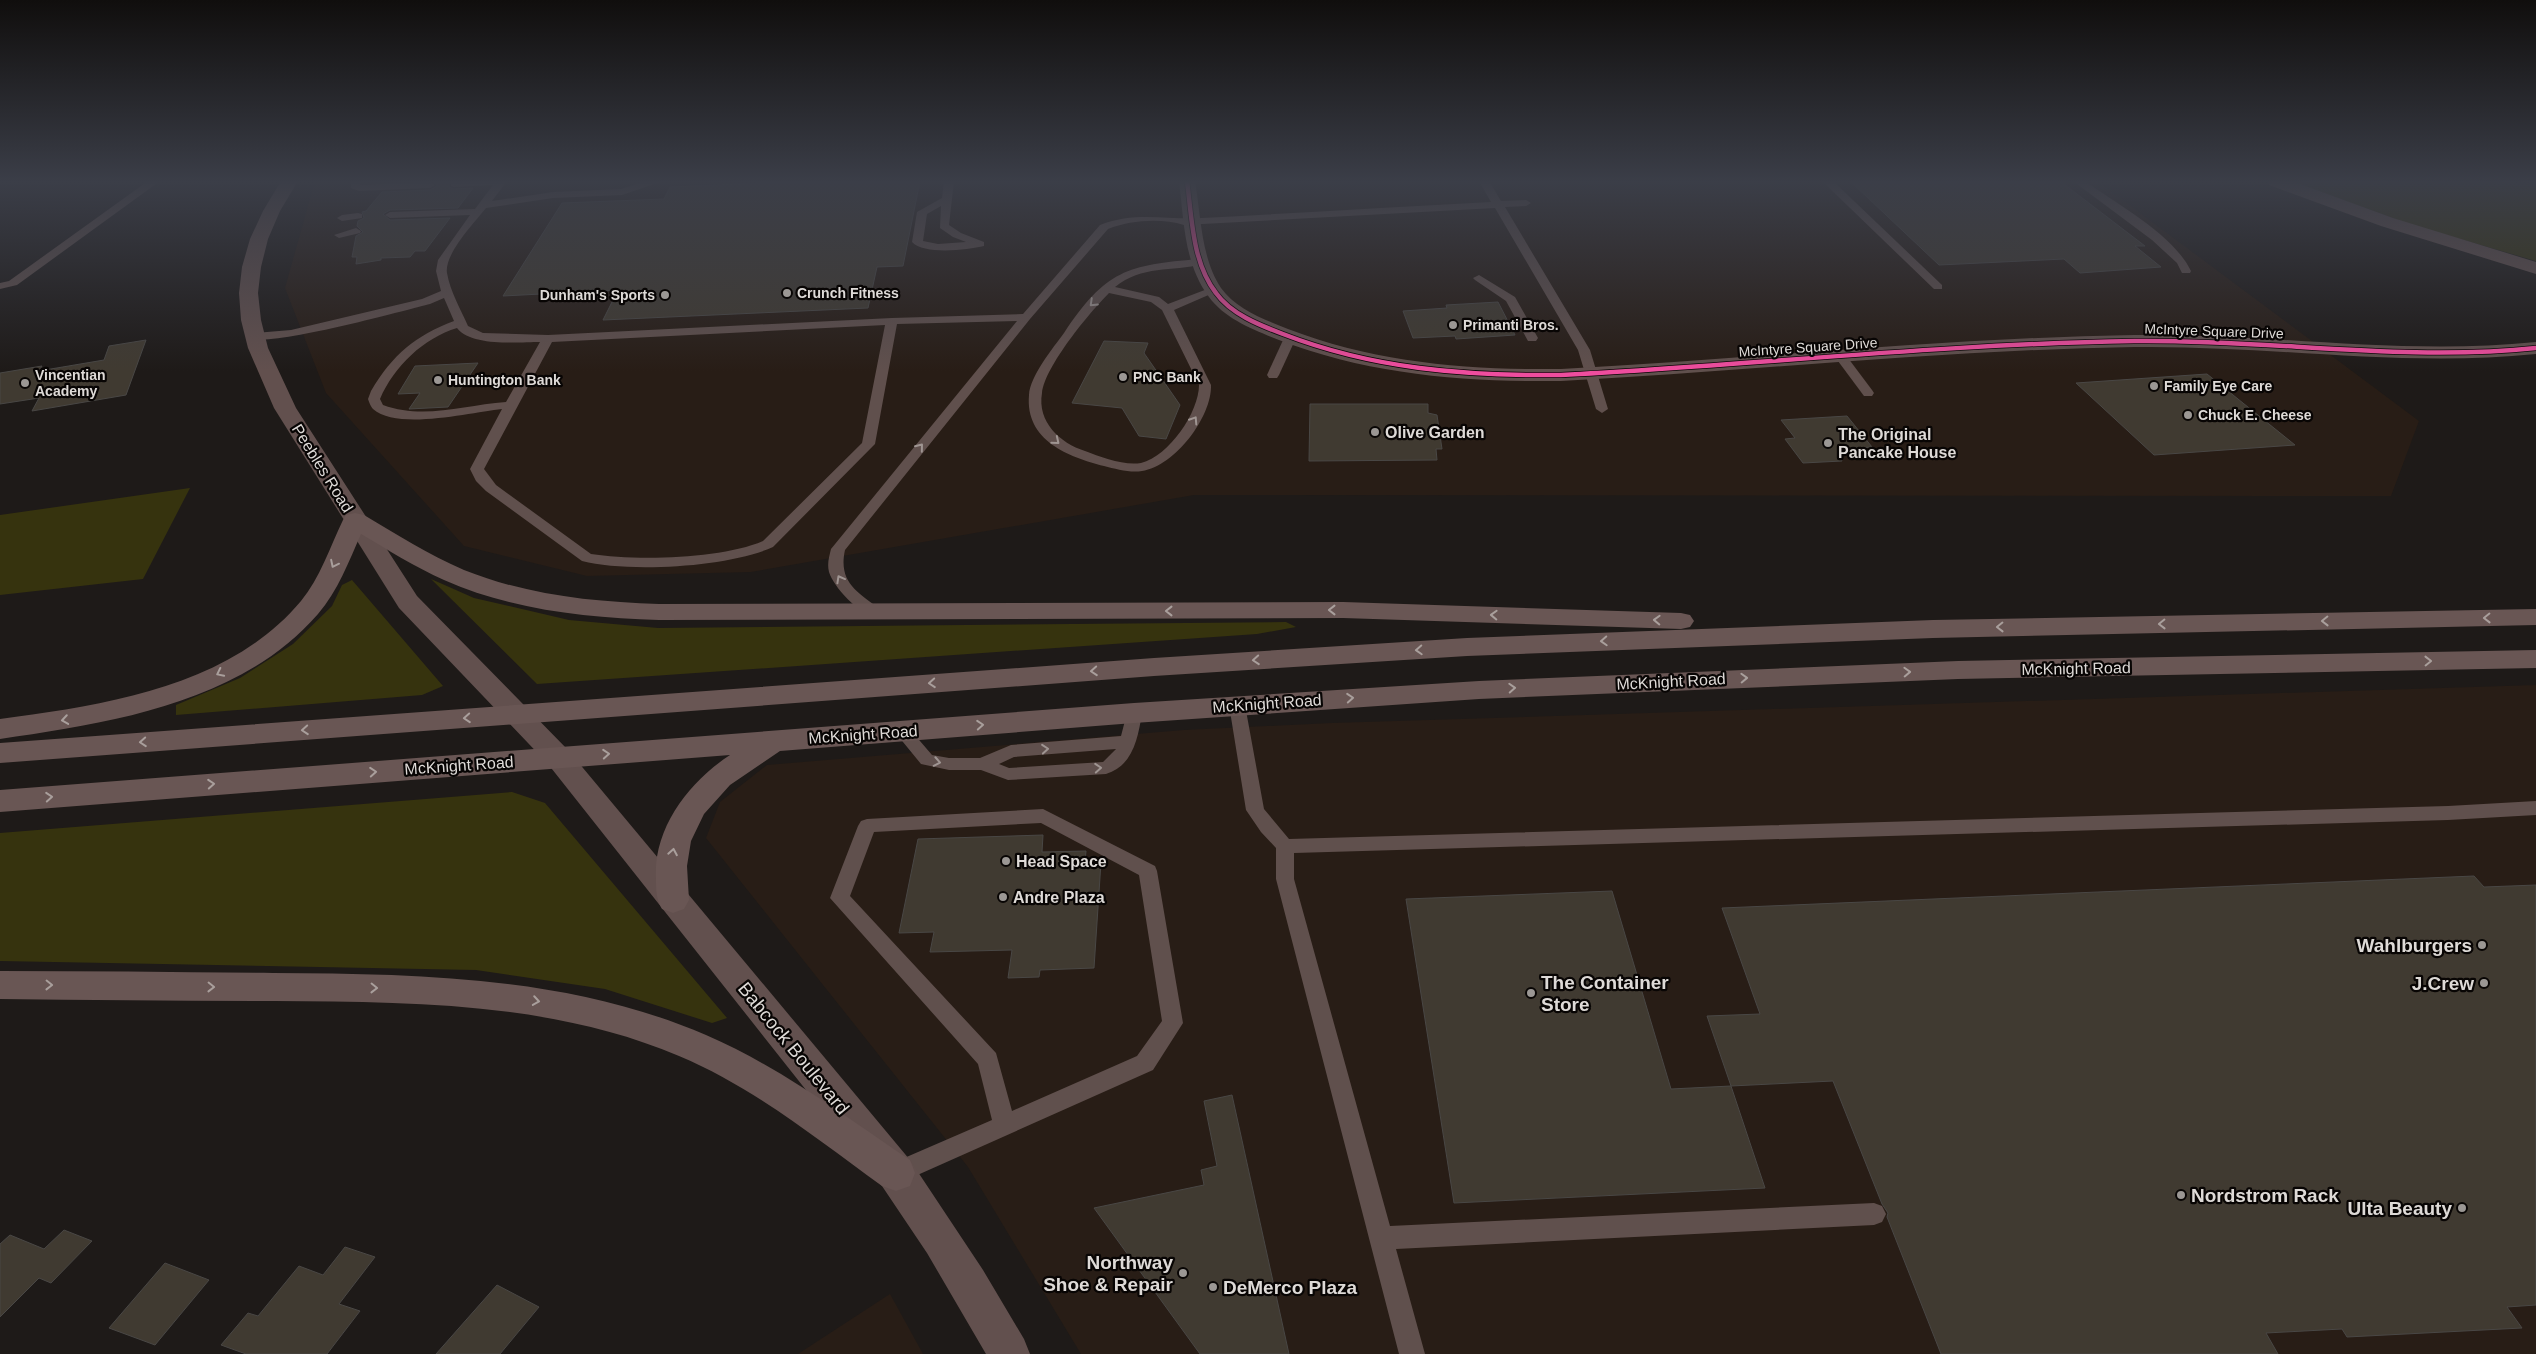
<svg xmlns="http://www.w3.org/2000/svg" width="2536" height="1354" viewBox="0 0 2536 1354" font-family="Helvetica,sans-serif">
	<rect width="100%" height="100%" fill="#1e1a18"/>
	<g fill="#281d16">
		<polygon points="315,181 2097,181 2419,421 2391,496 1194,495 751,572 587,576 464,546 326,393 285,288"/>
		<polygon points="2536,685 2536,1354 1081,1354 968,1167 706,838 720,802 767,765 1184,730 1332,723"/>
		<polygon points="890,1294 923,1354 798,1354"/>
	</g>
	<g fill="#36330e">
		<polygon points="2291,181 2500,181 2536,185 2536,261 2412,225"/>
		<polygon points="190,488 143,579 0,595 0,515"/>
		<polygon points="431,579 474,598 569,620 658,628 1286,622 1296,627 1257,634 537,684"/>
		<polygon points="352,580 443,686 422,695 176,715 176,705 240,678 293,644 332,606 342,585"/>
		<polygon points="512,792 545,803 727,1018 712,1023 605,989 476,970 0,961 0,833"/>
	</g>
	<g fill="#403a31" stroke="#494745">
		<polygon points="433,181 449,181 449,187 453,189 473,188 458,208 390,210 383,214 390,220 450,218 425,251 415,251 410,257 381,258 381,260 356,264 357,257 352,257 356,236 363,232 357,226 358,221 364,218 362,212 366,211 382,192 430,190 437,186"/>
		<polygon points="809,181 920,181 903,266 877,267 868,308 603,320 618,290 503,296 562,203 664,199 670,187"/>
		<polygon points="1850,181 2060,181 2145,246 2135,246 2161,267 2080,273 2064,259 1939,265"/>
		<polygon points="1498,302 1515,335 1456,339 1455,336 1413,338 1403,311 1447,308 1446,305"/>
		<polygon points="146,340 126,395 32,411 39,398 0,404 0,373 42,366 39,371 104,360 109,346"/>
		<polygon points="1104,341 1148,343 1144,353 1180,405 1166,439 1139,436 1122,408 1072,403"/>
		<polygon points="478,363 448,407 409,409 420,393 398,394 415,366"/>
		<polygon points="2207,374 2295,445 2154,455 2076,383"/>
		<polygon points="1310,404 1428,404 1428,413 1437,415 1442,449 1436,449 1437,460 1309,461"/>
		<polygon points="1847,416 1872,447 1845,449 1848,454 1839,455 1842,461 1803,463 1785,439 1795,438 1781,420"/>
		<polygon points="1043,835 1042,852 1086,851 1085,862 1101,862 1094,968 1040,970 1039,977 1008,978 1012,950 930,952 934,932 899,933 918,839"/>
		<polygon points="2474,876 2484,887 2536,885 2536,1305 2507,1307 2522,1328 2347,1337 2342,1329 2266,1333 2278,1354 1941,1354 1887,1217 1888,1213 1882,1204 1833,1081 1731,1086 1707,1016 1760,1014 1722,908"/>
		<polygon points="1612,891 1671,1089 1731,1086 1765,1188 1454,1203 1406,899"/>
		<polygon points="1232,1095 1289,1354 1200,1354 1094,1208 1204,1185 1201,1170 1217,1166 1204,1101"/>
		<polygon points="64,1230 92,1241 51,1283 39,1278 0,1317 0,1244 10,1235 44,1249"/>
		<polygon points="345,1247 375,1257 339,1304 360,1311 327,1354 246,1354 221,1345 248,1313 258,1316 299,1266 323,1275"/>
		<polygon points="165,1263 209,1280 155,1345 109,1328"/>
		<polygon points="497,1285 539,1307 500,1354 436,1354"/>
	</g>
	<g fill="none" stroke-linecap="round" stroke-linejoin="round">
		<g fill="#60504d" fill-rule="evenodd">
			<polygon points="148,181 160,181 17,285 0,289 0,283 9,281"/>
			<polygon points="351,181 361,181 360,185 430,182 435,185 430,188 359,191 351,188"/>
			<path d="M507 181 492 201 553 192 621 189 646 181H663L622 195 553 198 486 208C475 222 444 254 447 273 450 291 461 310 468 326L483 333 548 335 892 318 1023 314 1100 225C1135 211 1166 220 1202 218 1298 213 1395 207 1491 202L1479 181H1489L1501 201 1526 200 1531 203 1526 206 1505 207 1590 350 1608 409 1602 413 1596 409 1578 350 1495 208 1184 225C1161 218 1131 220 1108 229L1030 319 845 550C838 582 857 592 880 609L883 612 880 615C863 620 834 588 829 572 827 564 829 557 831 549L1017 321 897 324 875 444 773 547C729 567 629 573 582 561L486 491 476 481 470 469 502 409C472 412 398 431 373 409 371 407 369 402 368 399L371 391C393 354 415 336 454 321L444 298 430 304C406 310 261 350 249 337L255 333 291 330 422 299 441 291 436 271 438 260 470 215 390 218 385 215 390 212 475 209 493 185 454 187 451 186V182ZM885 325 862 443 763 541C722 559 636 561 591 554L496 485 484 469 552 342ZM457 328C472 347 518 342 540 342L506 402C464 405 424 420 383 405L380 399C394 366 424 338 457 328Z"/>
			<path d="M944 181H954L949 225 961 233 984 242V246C967 250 924 255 912 242L917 212 942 198ZM941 206 940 228 953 237 966 242 938 244 923 241 927 214Z"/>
			<polygon points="1822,181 1833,181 1942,285 1942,289 1934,289"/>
			<path d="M2073 181H2085C2118 205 2173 234 2191 271L2190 273H2182L2177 263 2152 240Z"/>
			<polygon points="358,213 362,214 362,218 342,221 337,218 342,215"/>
			<polygon points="356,228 361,231 360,233 339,238 334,235"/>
			<path d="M1199 259 1204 262 1203 264C1171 272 1142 265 1115 287L1159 297 1168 304 1210 288H1218L1220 290 1174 310 1211 385C1212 417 1175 466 1142 471 1130 473 1116 469 1104 466 1069 457 1025 441 1029 395 1030 376 1053 348 1064 333 1106 270 1127 265 1199 259ZM1109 293 1151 302 1162 310 1199 385C1199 412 1169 456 1141 463 1124 466 1101 457 1085 451 1060 443 1037 422 1042 393 1045 366 1090 312 1109 293Z"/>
			<polygon points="1479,275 1515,297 1538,338 1536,341 1528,341 1506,301 1475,280 1473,278"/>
			<polygon points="1290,334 1296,338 1279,375 1277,378 1269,378 1267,375 1284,338"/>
			<polygon points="1841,353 1845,354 1872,390 1874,393 1872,396 1864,396 1835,357"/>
			<polygon points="1237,699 1243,701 1245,705 1264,809 1289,839 2448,806 2536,801 2536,815 2448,820 1294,853 1294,879 1390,1226 1874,1203 1882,1206 1886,1214 1882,1222 1874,1225 1396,1249 1425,1354 1399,1354 1276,879 1276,848 1261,832 1246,810 1229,705 1231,701"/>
			<path d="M1134 707 1140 709 1142 713C1138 738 1133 766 1106 774L1008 780 981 770H949L921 764 894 731 896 727H908L932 755 949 758H980L1011 745 1121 736 1128 709ZM1116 749 1103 762 1009 768 999 764 1014 757Z"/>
			<path d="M1043 809 1155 866 1157 871 1183 1023 1153 1070 904 1181 896 1184 888 1181 885 1173 888 1165 992 1120 978 1064 830 898 858 826 861 821 867 819ZM1041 823 1139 875 1162 1021 1137 1056 1012 1111 996 1053 850 896 874 832Z"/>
		</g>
		<path fill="#60504d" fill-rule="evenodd" d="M1179 181H1195C1201 216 1201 258 1221 288 1236 309 1265 320 1288 329 1377 363 1467 370 1561 369 1752 359 1943 338 2134 335 2270 333 2400 356 2536 342V354C2400 368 2270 345 2134 347 1943 350 1752 371 1561 381 1464 382 1370 375 1279 340 1254 330 1225 319 1209 297 1184 264 1184 221 1179 181Z"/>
		<polygon fill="#64514f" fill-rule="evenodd" points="2267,181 2292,181 2393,218 2536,262 2536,274 2381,226 2269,185"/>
		<polygon fill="#62504e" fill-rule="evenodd" points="281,181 298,181 280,211 268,239 261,267 258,293 261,320 268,348 296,408 417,596 568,750 910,1160 983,1270 1024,1339 1030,1354 986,1354 927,1253 882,1186 548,764 399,608 274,408 248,348 241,320 239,293 242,267 250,239 263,211"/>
		<g fill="#695654" fill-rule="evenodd">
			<path d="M355 513 364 515C396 534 429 555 464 570 527 595 592 602 659 604L1343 602 1681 613 1690 615 1694 621 1690 627 1681 629 1343 618 659 620C586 618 512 610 444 580 415 567 388 550 361 534 349 561 338 591 318 614 241 703 111 723 0 739V719C105 705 229 687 301 601 320 578 330 547 343 520L346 515Z"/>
			<polygon points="2536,609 2536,625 1933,638 1467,656 1154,676 0,763 0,743 1154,658 1467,638 1933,620"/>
			<path d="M2536 650V668L1958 679 1479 699 1134 723 780 751 730 785 704 814 691 841 687 866 689 900 684 909 673 913 662 909C656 899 656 890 656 879 653 828 689 782 730 755L0 812V790L1134 703 1479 681 1958 661Z"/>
			<path d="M0 971C91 971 182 972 273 973 420 974 569 976 706 1035 780 1067 843 1115 910 1160L915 1173 910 1186 896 1191 882 1186C817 1139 753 1087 679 1056 552 1002 410 1002 275 1001 183 1001 92 1000 0 999Z"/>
		</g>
		<defs>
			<path id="cycleway" d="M1187 181C1192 218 1192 262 1216 293 1231 314 1259 325 1283 334 1373 369 1465 376 1561 375 1752 365 1943 344 2134 341 2270 339 2400 362 2536 348"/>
		</defs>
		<use href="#cycleway" stroke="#080504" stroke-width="6"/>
		<use href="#cycleway" stroke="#ef4d9e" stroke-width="4.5"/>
	</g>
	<defs><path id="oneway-chevron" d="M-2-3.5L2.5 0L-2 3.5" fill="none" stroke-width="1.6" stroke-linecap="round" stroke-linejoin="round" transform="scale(1.25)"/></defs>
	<g stroke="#9f9592">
		<use href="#oneway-chevron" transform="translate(1093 303) rotate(136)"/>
		<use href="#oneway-chevron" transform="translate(1194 420) rotate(-57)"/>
		<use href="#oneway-chevron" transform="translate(1056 441) rotate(39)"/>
		<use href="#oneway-chevron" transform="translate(920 447) rotate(-51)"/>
		<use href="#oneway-chevron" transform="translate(840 579) rotate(-119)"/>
		<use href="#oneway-chevron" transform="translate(1045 749) rotate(-5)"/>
		<use href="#oneway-chevron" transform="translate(937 762) rotate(11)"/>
		<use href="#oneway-chevron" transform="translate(1098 768) rotate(-4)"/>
	</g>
	<g stroke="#a99f9c">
		<use href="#oneway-chevron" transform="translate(334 564) rotate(116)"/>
		<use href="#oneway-chevron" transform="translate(1332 610) rotate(180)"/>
		<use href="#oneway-chevron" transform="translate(1169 611) rotate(180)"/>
		<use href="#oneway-chevron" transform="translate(1494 615) rotate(-178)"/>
		<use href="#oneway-chevron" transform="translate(2487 618) rotate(179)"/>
		<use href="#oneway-chevron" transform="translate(1657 620) rotate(-178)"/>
		<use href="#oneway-chevron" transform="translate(2325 621) rotate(179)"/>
		<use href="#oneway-chevron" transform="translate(2162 624) rotate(179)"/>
		<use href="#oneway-chevron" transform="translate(2000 627) rotate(179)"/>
		<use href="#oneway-chevron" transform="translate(1604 641) rotate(177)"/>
		<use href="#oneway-chevron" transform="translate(1419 650) rotate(177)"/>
		<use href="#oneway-chevron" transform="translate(1256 660) rotate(176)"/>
		<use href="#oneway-chevron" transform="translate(2428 661) rotate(-1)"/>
		<use href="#oneway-chevron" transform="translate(1094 671) rotate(176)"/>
		<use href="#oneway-chevron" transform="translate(1907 672) rotate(-2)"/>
		<use href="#oneway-chevron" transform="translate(220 673) rotate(154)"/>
		<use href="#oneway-chevron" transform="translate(1744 678) rotate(-2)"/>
		<use href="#oneway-chevron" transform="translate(932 683) rotate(176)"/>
		<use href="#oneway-chevron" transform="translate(1512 688) rotate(-3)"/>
		<use href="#oneway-chevron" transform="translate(1350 698) rotate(-4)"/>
		<use href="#oneway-chevron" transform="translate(467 718) rotate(176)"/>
		<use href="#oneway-chevron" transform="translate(65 720) rotate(171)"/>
		<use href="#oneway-chevron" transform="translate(980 725) rotate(-4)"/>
		<use href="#oneway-chevron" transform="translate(305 730) rotate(176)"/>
		<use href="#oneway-chevron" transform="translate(143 742) rotate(176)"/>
		<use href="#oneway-chevron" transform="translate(606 754) rotate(-4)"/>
		<use href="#oneway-chevron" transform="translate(373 772) rotate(-4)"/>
		<use href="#oneway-chevron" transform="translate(211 784) rotate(-4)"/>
		<use href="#oneway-chevron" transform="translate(49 797) rotate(-4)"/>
		<use href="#oneway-chevron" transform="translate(673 852) rotate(-80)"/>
		<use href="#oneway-chevron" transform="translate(49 985) rotate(1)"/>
		<use href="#oneway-chevron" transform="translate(211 987) rotate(1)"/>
		<use href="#oneway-chevron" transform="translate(374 988) rotate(1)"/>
		<use href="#oneway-chevron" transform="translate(536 1001) rotate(9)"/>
	</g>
	<linearGradient id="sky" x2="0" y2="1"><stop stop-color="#100e0d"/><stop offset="0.49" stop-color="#3b3e48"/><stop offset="1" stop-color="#3b3e48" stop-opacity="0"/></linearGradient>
	<rect width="2536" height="371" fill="url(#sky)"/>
	<g fill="#9b9794" stroke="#080504" stroke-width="2">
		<circle cx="787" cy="293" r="5"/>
		<circle cx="665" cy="295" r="5"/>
		<circle cx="1453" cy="325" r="5"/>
		<circle cx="1123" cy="377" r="5"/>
		<circle cx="438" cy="380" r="5"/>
		<circle cx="25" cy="383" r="5"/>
		<circle cx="2154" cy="386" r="5"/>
		<circle cx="2188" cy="415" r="5"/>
		<circle cx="1375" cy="432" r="5"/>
		<circle cx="1828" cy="443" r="5"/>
		<circle cx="1006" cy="861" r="5"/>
		<circle cx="1003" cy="897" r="5"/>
		<circle cx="2482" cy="945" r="5"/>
		<circle cx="2484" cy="983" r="5"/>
		<circle cx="1531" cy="993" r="5"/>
		<circle cx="2181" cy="1195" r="5"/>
		<circle cx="2462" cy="1208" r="5"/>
		<circle cx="1183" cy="1273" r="5"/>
		<circle cx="1213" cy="1287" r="5"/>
	</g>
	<g text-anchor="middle" stroke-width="4.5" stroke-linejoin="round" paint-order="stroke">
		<g font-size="14" font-weight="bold" fill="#dedad7" stroke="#080504" text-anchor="start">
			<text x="797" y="298">Crunch Fitness</text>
			<text x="655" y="300" text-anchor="end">Dunham's Sports</text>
			<text x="1463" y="330">Primanti Bros.</text>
			<text x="35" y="380">Vincentian<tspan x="35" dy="16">Academy</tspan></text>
			<text x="1133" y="382">PNC Bank</text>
			<text x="448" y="385">Huntington Bank</text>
			<text x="2164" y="391">Family Eye Care</text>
			<text x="2198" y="420">Chuck E. Cheese</text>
		</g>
		<g font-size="14" fill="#dedad7" stroke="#080504">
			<text transform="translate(2214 331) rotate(2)" y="5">McIntyre Square Drive</text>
			<text transform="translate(1808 347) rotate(-4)" y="5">McIntyre Square Drive</text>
		</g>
		<g font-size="16" font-weight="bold" fill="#dedad7" stroke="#080504" text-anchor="start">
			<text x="1385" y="438">Olive Garden</text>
			<text x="1838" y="440">The Original<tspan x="1838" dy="18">Pancake House</tspan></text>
			<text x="1016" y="867">Head Space</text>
			<text x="1013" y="903">Andre Plaza</text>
		</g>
		<g font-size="16" fill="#dedad7" stroke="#080504">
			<text transform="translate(323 468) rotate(58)" y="6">Peebles Road</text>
			<text transform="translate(2076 668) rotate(-1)" y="6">McKnight Road</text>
			<text transform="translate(1671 681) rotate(-3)" y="6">McKnight Road</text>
			<text transform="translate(1267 703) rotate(-4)" y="6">McKnight Road</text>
			<text transform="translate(863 734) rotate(-4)" y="6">McKnight Road</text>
			<text transform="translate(459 765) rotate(-4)" y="6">McKnight Road</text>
		</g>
		<g font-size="19" font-weight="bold" fill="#dedad7" stroke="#080504" text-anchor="end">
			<text x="2472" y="952">Wahlburgers</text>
			<text x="1541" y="989" text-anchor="start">The Container<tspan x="1541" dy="22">Store</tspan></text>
			<text x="2474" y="990">J.Crew</text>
			<text x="2191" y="1202" text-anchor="start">Nordstrom Rack</text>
			<text x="2452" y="1215">Ulta Beauty</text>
			<text x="1173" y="1269">Northway<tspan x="1173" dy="22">Shoe &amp; Repair</tspan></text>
			<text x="1223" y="1294" text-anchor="start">DeMerco Plaza</text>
		</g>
		<g font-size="19" fill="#dedad7" stroke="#080504">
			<text transform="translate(794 1048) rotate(51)" y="7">Babcock Boulevard</text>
		</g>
	</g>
</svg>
